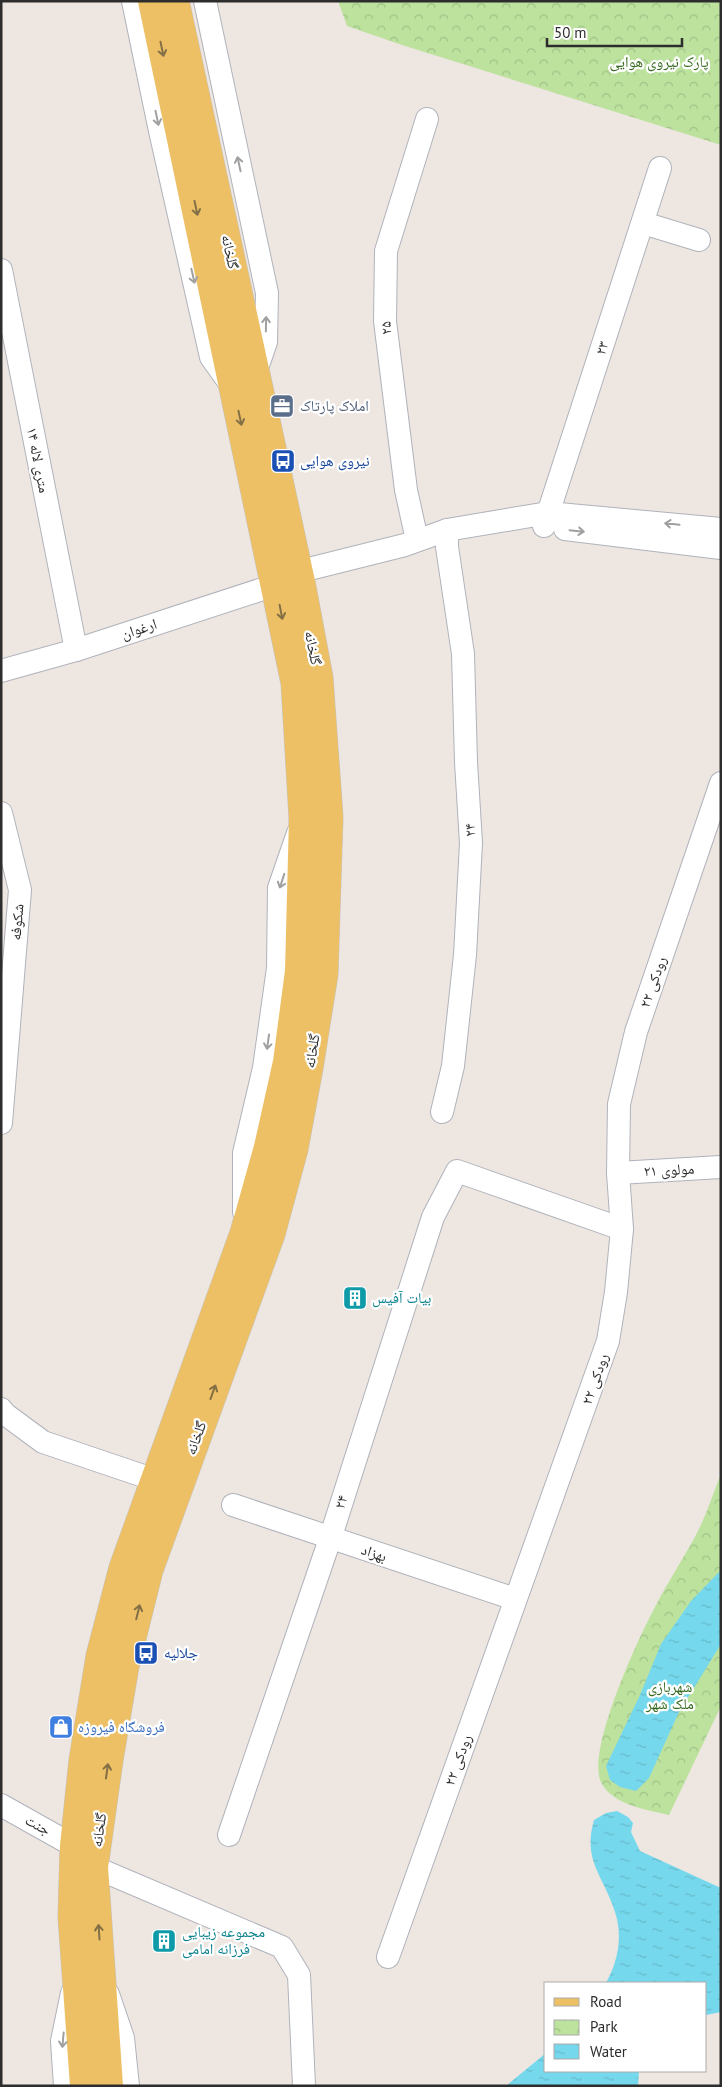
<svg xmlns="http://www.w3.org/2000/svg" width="722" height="2087" viewBox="0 0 722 2087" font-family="'PT Sans','Noto Naskh Arabic',sans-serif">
	<defs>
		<pattern id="park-crowns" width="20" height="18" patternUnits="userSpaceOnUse" patternTransform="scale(1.25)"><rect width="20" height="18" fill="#bce29e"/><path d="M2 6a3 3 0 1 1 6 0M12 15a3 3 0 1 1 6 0" fill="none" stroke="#a2c288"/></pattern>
		<pattern id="water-ripples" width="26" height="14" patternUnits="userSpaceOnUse" patternTransform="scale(1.25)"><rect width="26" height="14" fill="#76d8ec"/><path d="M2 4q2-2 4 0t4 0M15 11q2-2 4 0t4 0" fill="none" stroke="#66bacb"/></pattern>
	</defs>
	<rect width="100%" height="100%" fill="#eee6e0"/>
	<g fill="url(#park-crowns)">
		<polygon points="338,1 721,1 721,145 402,45 347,26"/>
		<path d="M721 1474V1706L669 1815C647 1810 614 1805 602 1784 584 1755 638 1639 654 1609 668 1581 686 1555 700 1527 708 1510 714 1491 721 1474Z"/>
	</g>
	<g fill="url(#water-ripples)">
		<polygon points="721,1570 721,1644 679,1712 649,1778 636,1791 620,1787 610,1780 606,1766 640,1695 661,1644 691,1601"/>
		<path d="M617 1811 628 1817 633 1823 631 1832 640 1851 721 1888V2012L706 2015V1983H606C618 1961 623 1937 615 1912 604 1876 582 1861 594 1820L606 1813Z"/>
		<polygon points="546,2053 546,2071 639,2071 638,2086 506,2086"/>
	</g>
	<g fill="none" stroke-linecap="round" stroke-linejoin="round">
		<defs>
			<g id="minor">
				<polyline points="133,1 160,131 211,357 231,385"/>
				<polyline points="205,1 267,293 266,342 256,371"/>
				<polyline points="643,223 699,240"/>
				<polyline points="1,270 76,650"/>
				<polyline points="544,526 660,168"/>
				<polyline points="565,529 721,548"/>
				<polyline points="417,540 406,490 385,321 386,251 427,119"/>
				<polyline points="1,671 76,650 275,585 297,572 405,545 447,530 548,513 721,529"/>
				<polyline points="1,813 20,890 1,1123"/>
				<polyline points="442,1112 453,1066 465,955 471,843 466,762 463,654 447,547 447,530"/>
				<polyline points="618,1173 721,1167"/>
				<polyline points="244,1212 244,1153 264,1068 278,968 279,888 298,833"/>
				<polyline points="1,1409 5,1414 43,1442 170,1485"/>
				<polyline points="233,1505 515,1599"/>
				<polyline points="1,1805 74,1846"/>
				<polyline points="229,1835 330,1539 433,1217 457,1171 622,1229"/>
				<polyline points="94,1867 282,1947 299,1975 304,2086"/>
				<polyline points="388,1957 608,1341 616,1292 622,1229 618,1173 619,1104 636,1032 721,783"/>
				<polyline points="108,1994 123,2038 128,2086"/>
				<polyline points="65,2086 62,2041 72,1993"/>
			</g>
			<g id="major">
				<polyline points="84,2086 72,1917 74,1846 83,1760 100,1656 123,1568 244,1233 268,1147 287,1062 299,971 303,818 295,683 152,1"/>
				<polyline points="109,2086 94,1867 109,1760 125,1666 149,1570 271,1234 294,1149 309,1068 324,974 329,817 319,678 301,582 175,1"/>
			</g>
		</defs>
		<use href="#minor" stroke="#b0b3bc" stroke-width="24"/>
		<use href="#major" stroke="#c4c4c4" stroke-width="29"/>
		<use href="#minor" stroke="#fff" stroke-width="22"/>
		<use href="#major" stroke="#edc065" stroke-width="28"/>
	</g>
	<defs><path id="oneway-shaft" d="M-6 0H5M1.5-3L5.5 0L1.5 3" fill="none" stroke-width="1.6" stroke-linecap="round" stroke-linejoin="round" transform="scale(1.25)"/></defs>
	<g stroke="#836f46">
		<use href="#oneway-shaft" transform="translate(162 49) rotate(78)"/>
		<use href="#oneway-shaft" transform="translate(196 208) rotate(78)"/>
		<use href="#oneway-shaft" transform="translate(240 418) rotate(78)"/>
		<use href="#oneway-shaft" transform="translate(281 612) rotate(79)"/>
		<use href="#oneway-shaft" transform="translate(213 1392) rotate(-70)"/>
		<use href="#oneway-shaft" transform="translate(138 1612) rotate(-76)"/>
		<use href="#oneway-shaft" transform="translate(107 1771) rotate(-82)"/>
		<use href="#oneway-shaft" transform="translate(99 1932) rotate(-94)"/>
	</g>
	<g stroke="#a0a0a0">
		<use href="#oneway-shaft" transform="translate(157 118) rotate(78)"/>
		<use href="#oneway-shaft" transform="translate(239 164) rotate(-102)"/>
		<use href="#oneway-shaft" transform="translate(193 276) rotate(77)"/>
		<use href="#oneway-shaft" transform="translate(266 324) rotate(-89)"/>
		<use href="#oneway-shaft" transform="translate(672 524) rotate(-174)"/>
		<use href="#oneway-shaft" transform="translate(577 531) rotate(6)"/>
		<use href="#oneway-shaft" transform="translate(282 881) rotate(108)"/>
		<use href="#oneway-shaft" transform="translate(268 1042) rotate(98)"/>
		<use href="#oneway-shaft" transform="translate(63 2040) rotate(95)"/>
	</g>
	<defs>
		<symbol id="office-square" viewBox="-11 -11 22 22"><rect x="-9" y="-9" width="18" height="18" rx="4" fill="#5c6f8a" stroke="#fff"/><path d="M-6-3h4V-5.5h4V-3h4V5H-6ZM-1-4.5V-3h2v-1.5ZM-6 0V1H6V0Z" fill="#fff"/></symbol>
		<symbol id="bus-square" viewBox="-11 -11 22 22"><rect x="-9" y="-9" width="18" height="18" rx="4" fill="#1a4fb4" stroke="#fff"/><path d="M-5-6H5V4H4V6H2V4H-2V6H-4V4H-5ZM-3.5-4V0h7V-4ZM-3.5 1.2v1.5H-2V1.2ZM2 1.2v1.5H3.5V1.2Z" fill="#fff"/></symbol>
		<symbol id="building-square" viewBox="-11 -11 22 22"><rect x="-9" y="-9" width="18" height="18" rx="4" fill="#0f9aa8" stroke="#fff"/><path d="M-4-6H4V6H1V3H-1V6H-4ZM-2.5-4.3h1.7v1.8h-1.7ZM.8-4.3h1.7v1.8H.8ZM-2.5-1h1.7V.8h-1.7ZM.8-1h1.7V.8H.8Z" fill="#fff"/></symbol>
		<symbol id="shop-square" viewBox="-11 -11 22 22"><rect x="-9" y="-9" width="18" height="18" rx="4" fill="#3f7fe0" stroke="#fff"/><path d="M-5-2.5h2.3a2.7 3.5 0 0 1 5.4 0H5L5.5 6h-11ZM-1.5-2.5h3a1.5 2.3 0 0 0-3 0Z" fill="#fff"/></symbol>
	</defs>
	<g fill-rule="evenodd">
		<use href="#office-square" x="268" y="392" width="28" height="28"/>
		<use href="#bus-square" x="269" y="447" width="28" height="28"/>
		<use href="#building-square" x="341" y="1284" width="28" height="28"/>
		<use href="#bus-square" x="132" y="1639" width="28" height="28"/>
		<use href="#shop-square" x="47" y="1713" width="28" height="28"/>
		<use href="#building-square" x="150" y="1927" width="28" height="28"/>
	</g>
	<g text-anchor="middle" stroke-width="4.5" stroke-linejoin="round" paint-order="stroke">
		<g font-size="15" fill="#34691d" stroke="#fff">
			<text x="659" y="67">پارک نیروی هوایی</text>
			<text x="670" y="1692">شهربازی<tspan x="670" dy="17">ملک شهر</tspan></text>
		</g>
		<g font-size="15" fill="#2d2d2d" stroke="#fff">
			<text transform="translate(230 252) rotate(78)" y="5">گلخانه</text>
			<text transform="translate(386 328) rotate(-95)" y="5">۲۵</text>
			<text transform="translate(602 348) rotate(-72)" y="5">۲۳</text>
			<text transform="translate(38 460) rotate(79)" y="5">۱۴ متری لاله</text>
			<text transform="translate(139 629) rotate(-18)" y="5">ارغوان</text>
			<text transform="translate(313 648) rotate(79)" y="5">گلخانه</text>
			<text transform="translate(470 830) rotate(-93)" y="5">۲۴</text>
			<text transform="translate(17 922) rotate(-85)" y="5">شکوفه</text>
			<text transform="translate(653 982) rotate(-71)" y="5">رودکی ۲۲</text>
			<text transform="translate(312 1051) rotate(-81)" y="5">گلخانه</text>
			<text transform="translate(669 1170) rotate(-3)" y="5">مولوی ۲۱</text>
			<text transform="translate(595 1379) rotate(-71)" y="5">رودکی ۲۲</text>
			<text transform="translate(196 1438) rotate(-70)" y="5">گلخانه</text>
			<text transform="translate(341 1502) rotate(-72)" y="5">۲۴</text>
			<text transform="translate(374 1553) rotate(18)" y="5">بهزاد</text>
			<text transform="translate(458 1760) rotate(-70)" y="5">رودکی ۲۲</text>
			<text transform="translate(38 1825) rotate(29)" y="5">جنت</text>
			<text transform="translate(99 1830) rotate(-82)" y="5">گلخانه</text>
		</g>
		<g font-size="15" fill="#4e5e75" stroke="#fff" text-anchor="start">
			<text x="300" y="411">املاک پارتاک</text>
		</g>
		<g font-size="15" fill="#164399" stroke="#fff" text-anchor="start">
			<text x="300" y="466">نیروی هوایی</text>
			<text x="164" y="1658">جلالیه</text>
		</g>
		<g font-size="15" fill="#0d838f" stroke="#fff" text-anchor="start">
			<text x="372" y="1303">بیات آفیس</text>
			<text x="182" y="1937">مجموعه زیبایی<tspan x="182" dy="17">فرزانه امامی</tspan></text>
		</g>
		<g font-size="15" fill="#366cbe" stroke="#fff" text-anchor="start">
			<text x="78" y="1732">فروشگاه فیروزه</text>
		</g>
	</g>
	<rect width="722" height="2087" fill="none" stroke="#2d2d2d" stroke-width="5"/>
	<rect x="544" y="1982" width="162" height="90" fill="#ffffff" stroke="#ababab"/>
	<rect x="554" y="1998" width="25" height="8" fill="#edc065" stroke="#ababab"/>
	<text x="590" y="2007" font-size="15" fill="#2d2d2d">Road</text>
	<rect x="554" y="2020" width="25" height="15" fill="url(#park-crowns)" stroke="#ababab"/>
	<text x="590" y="2032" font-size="15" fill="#2d2d2d">Park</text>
	<rect x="554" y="2044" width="25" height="15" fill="url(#water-ripples)" stroke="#ababab"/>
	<text x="590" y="2057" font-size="15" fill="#2d2d2d">Water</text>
	<path d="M547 38v8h135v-8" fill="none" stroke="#2d2d2d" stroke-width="2.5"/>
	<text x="554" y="38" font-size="15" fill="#2d2d2d" stroke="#ffffff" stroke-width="4" paint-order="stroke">50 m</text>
</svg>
